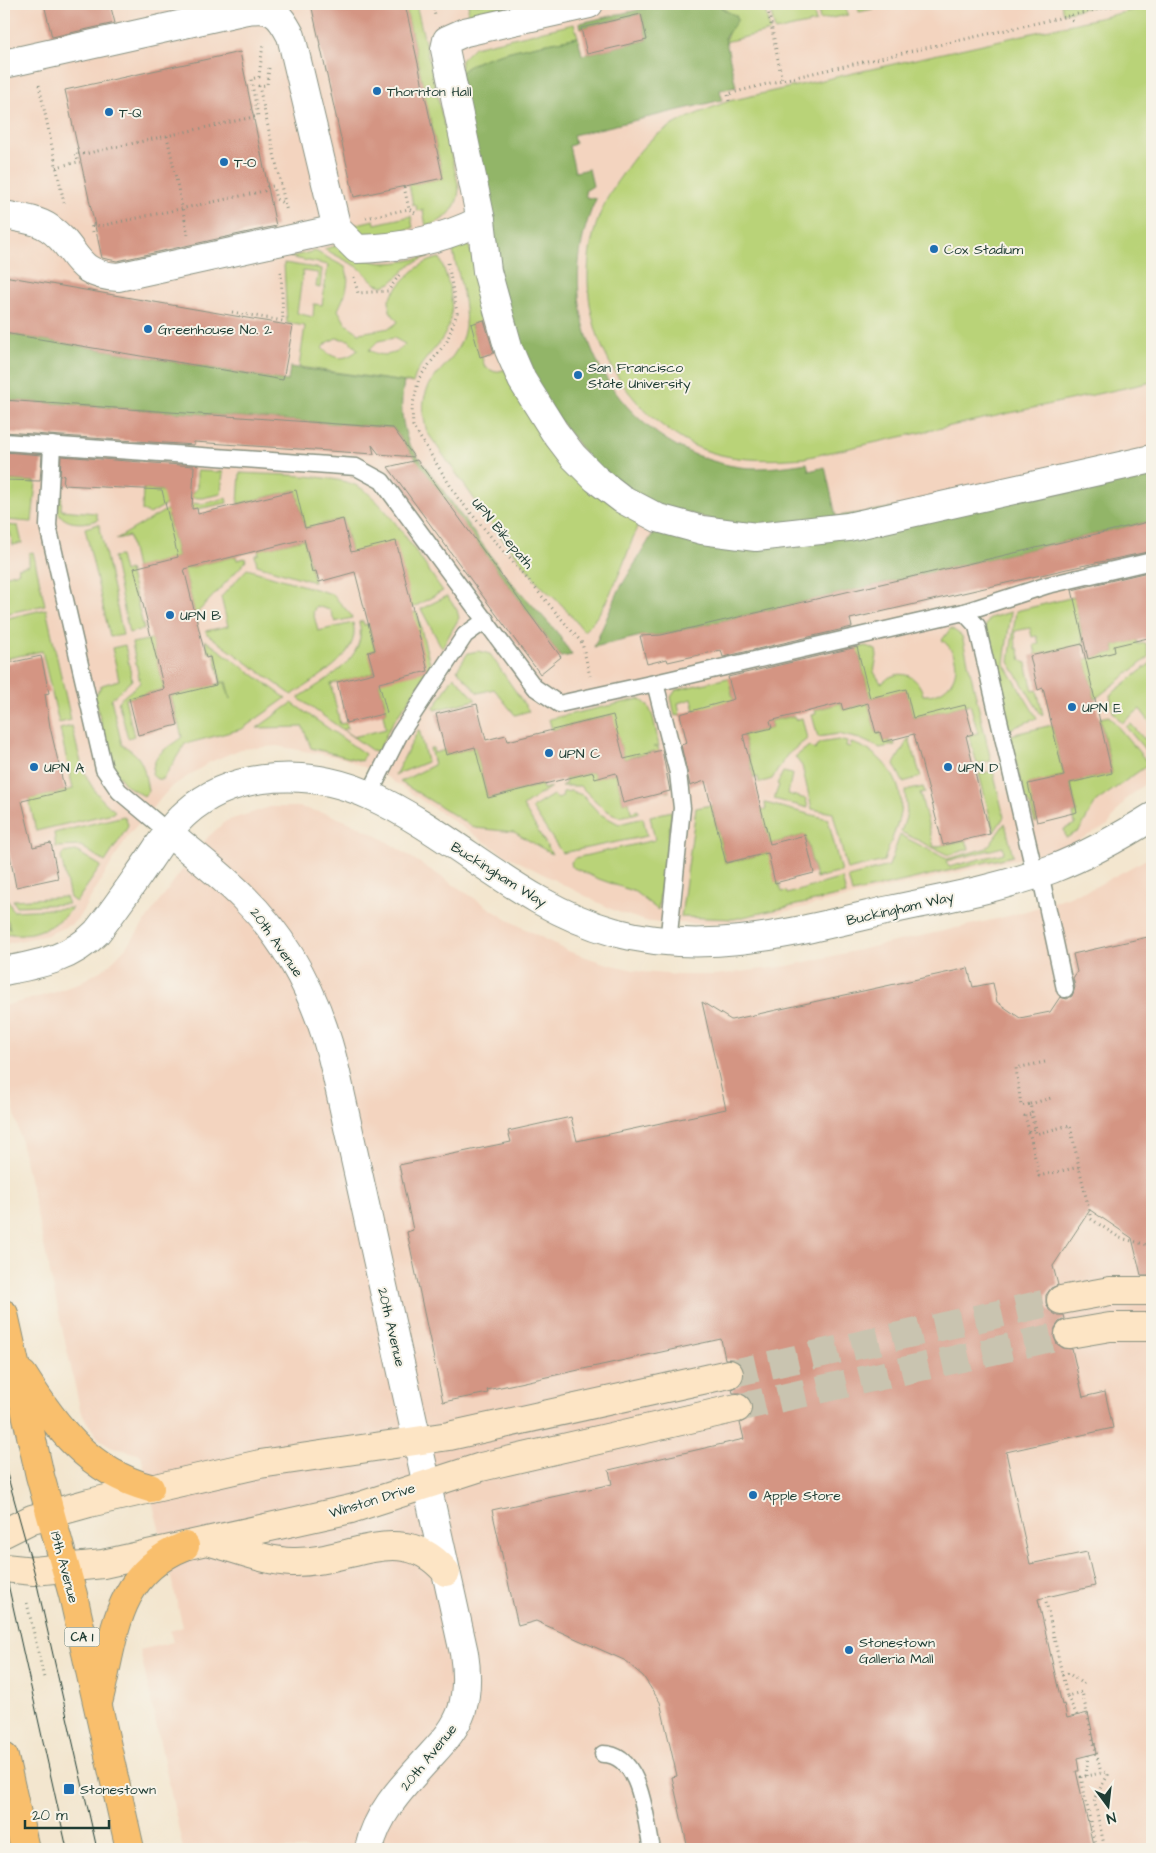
<svg xmlns="http://www.w3.org/2000/svg" width="1156" height="1853" viewBox="0 0 1156 1853" font-family="'Architects Daughter',sans-serif">
	<rect width="100%" height="100%" fill="#f7f3e8"/>
	<filter id="ink" filterUnits="userSpaceOnUse"><feTurbulence type="fractalNoise" baseFrequency=".02" numOctaves="2"/><feDisplacementMap in="SourceGraphic" scale="10" xChannelSelector="R" yChannelSelector="G"/><feConvolveMatrix kernelMatrix="1 2 1 2 8 2 1 2 1" color-interpolation-filters="sRGB"/></filter>
	<filter id="wash" filterUnits="userSpaceOnUse"><feTurbulence type="fractalNoise" baseFrequency=".0096" numOctaves="4" result="noise"/><feDisplacementMap in="SourceGraphic" scale="20" xChannelSelector="R" yChannelSelector="G"/><feGaussianBlur stdDeviation="1.12" result="paint"/><feColorMatrix in="noise" values="0 0 0 0 0 0 0 0 0 0 0 0 0 0 0 0 0 1.4 0 .05"/><feComposite in="paint" operator="in"/></filter>
	<g filter="url(#wash)">
		<rect width="100%" height="100%" fill="#f3e6cf"/>
		<g fill="#f3d4bf">
			<polygon points="4,4 1152,4 1152,778 1126,799 1108,825 1061,849 775,914 741,921 706,924 649,922 615,911 502,853 385,776 343,758 277,746 241,749 210,762 171,787 129,834 79,917 72,924 47,935 4,944"/>
			<polygon points="270,807 299,807 328,814 356,825 383,839 508,920 568,951 604,963 642,972 677,975 716,975 788,966 1001,918 1033,909 1093,888 1152,856 1152,1849 183,1849 140,1650 173,1642 170,1631 183,1627 141,1455 110,1446 98,1438 81,1413 4,1065 4,1006 53,993 79,983 107,967 129,944 184,867 209,836 226,821"/>
		</g>
		<g fill="#b9d378" stroke="#6c8856" fill-rule="evenodd">
			<path d="M405 4H416L459 188C458 209 446 221 426 226L423 210 417 211 416 205H413L409 185 443 178Z"/>
			<polygon points="469,4 521,4 467,16"/>
			<polygon points="718,4 764,4 770,31 725,42 730,28 728,12"/>
			<polygon points="769,4 812,4 816,22 775,31"/>
			<polygon points="817,4 845,4 848,15 820,20"/>
			<polygon points="858,4 895,4 859,12"/>
			<polygon points="1061,4 1103,4 1063,13"/>
			<path d="M1152 6V382L804 458C763 461 720 462 683 440 589 383 556 261 624 172 632 160 643 146 654 137 676 121 703 111 729 101Z"/>
			<path d="M574 24 578 37C552 43 472 54 460 74L461 60 474 47Z"/>
			<path d="M411 216 413 228C394 233 367 244 353 225L374 220 375 224Z"/>
			<path d="M464 243 469 246 491 319 471 325 485 367 495 372 507 369 640 518C629 549 609 610 584 631L562 605 541 586 501 537 427 432C410 372 457 375 465 327 468 303 458 275 453 251L456 246Z"/>
			<path d="M335 246C378 267 384 266 429 256L410 265 391 283 383 286 376 284 358 267 324 249Z"/>
			<path d="M315 251 345 267C352 283 344 296 338 310L346 324 359 333 390 328 398 322 390 311 389 299C402 281 417 262 440 258 452 290 460 319 436 347 426 359 417 367 413 383L299 367 305 326 287 323 284 263 322 269 320 288 316 287 318 273 303 271 297 313 313 317 314 304 322 305 328 265 289 257ZM336 338 349 340 358 350C345 361 334 360 322 348L327 343ZM394 338 405 344C395 356 382 358 369 350L378 341Z"/>
			<path d="M64 463 61 510 96 513 98 520C83 524 64 526 57 510L58 468Z"/>
			<polygon points="197,471 223,472 221,494 202,498 179,497 150,514 142,511 143,489 192,494 197,489"/>
			<path d="M240 473C269 475 333 474 357 486 384 498 424 565 443 591L412 608 351 552 343 519 305 528 296 490 238 504Z"/>
			<polygon points="4,480 36,482 32,522 4,520"/>
			<polygon points="226,498 227,503 168,515 178,557 136,568 129,536 116,539 180,502 202,504"/>
			<polygon points="99,524 123,635 110,637 85,528"/>
			<polygon points="4,525 18,526 22,543 13,545 10,532 4,534"/>
			<polygon points="304,539 314,582 257,565 255,555 259,554 258,550"/>
			<polygon points="33,552 45,605 4,614 4,576 19,572 18,568 29,565 29,553"/>
			<polygon points="120,556 124,572 129,570 144,629 129,633 113,557"/>
			<polygon points="236,556 237,560 245,558 246,561 198,612 200,617 196,618 184,569"/>
			<path d="M247 569 332 594 351 615 352 618 335 622 330 610 316 606 313 612 318 631 353 623C362 656 315 678 292 695L207 634 206 631 228 626 221 597Z"/>
			<polygon points="1132,583 1133,588 1075,602 1084,644 1036,655 1034,645 1039,644 1037,636 1032,637 1030,628 1015,631 1016,649 1018,648 1021,660 1026,663 1033,691 1037,690 1043,715 1042,716 1009,662 1016,611"/>
			<polygon points="447,596 457,610 459,618 442,648 421,609"/>
			<polygon points="46,609 71,720 59,723 42,651 4,659 4,619"/>
			<path d="M413 612 417 613 431 668 390 727 377 754 298 698C323 681 369 659 359 622L363 621 364 625 368 624 375 650 369 652 374 673 331 684 340 724 346 723 348 728 343 730 353 737 386 729 383 714 387 712 379 683Z"/>
			<polygon points="1011,612 1004,663 1037,718 1008,730 985,627 990,618"/>
			<path d="M951 628 962 636 991 761 977 764 969 735 978 733 970 704 913 718 906 690 870 698 859 654 730 686 739 722 700 731 692 699 678 703 680 715 675 716 671 697 676 690 866 646 876 650 877 656 874 672 881 683C885 682 886 679 890 677 906 669 920 680 923 695 955 697 968 660 942 640Z"/>
			<polygon points="152,639 164,689 125,699 134,736 128,738 118,701 140,683 132,643"/>
			<path d="M205 640 286 698 242 729 185 744 163 779H157L152 775C154 752 164 751 182 737L171 696 225 682 230 699 226 682 221 683 214 652 209 653Z"/>
			<polygon points="1137,640 1138,644 1146,643 1149,657 1095,699 1085,659 1115,652 1114,646"/>
			<path d="M125 645 132 680 111 699 122 745C144 756 144 769 148 791L144 796 127 786 112 768 94 694 97 693 102 685 119 680 112 648Z"/>
			<polygon points="478,651 490,654 529,711 515,715 494,689 478,693 457,670 468,653"/>
			<polygon points="1152,662 1152,725 1140,709 1122,723 1113,712 1110,695"/>
			<polygon points="454,676 476,700 435,710 434,708"/>
			<path d="M639 699C655 705 655 731 659 746L653 747H658L669 792H666L655 751 624 759 612 715 552 730 549 719Z"/>
			<polygon points="292,703 365,754 362,761 311,748 303,727 257,728"/>
			<polygon points="841,703 843,710 868,703 876,733 880,732 883,742 889,740 890,743 894,742 895,745 880,748 860,739 838,734 818,737 812,715 816,714 815,710"/>
			<polygon points="794,716 795,720 802,718 807,739 787,755 772,779 759,783 758,777 754,778 743,735 772,728 770,721"/>
			<polygon points="1109,716 1149,764 1096,802 1079,831 1066,838 1064,829 1075,824 1073,814 1077,812 1070,783 1112,773 1100,718"/>
			<polygon points="1131,724 1144,739 1152,732 1152,758 1126,727"/>
			<polygon points="1052,725 1064,776 1029,784 1037,822 1035,823 1030,805 1024,799 1010,735"/>
			<path d="M72 726C81 763 84 787 115 811L113 813 36 831 29 799 73 789 60 729Z"/>
			<polygon points="419,729 427,762 395,775"/>
			<polygon points="909,738 921,777 903,782 894,764"/>
			<path d="M838 740 847 742 846 746 850 747 851 743C880 750 906 782 900 813 897 829 889 845 884 861L847 870 833 813 812 809 802 766 795 757 809 746 815 750 819 743Z"/>
			<polygon points="475,747 488,798 542,785 543,789 551,787 523,806 552,854 514,832 475,828 400,782 434,765 430,748 433,748 434,753 445,750 446,755"/>
			<polygon points="993,771 1004,817 994,832 979,774"/>
			<polygon points="593,772 595,778 616,773 623,803 629,801 631,812 638,810 638,813 619,817 604,809 580,786 561,786 566,783 565,779"/>
			<polygon points="783,772 792,774 788,794 806,799 808,808 774,799 779,785 777,784"/>
			<polygon points="923,787 925,792 920,793 934,847 966,840 969,849 948,855 901,832 907,814 905,791"/>
			<polygon points="571,791 582,795 600,814 619,824 643,818 647,836 562,853 532,808 553,795 558,799 562,797 563,792"/>
			<polygon points="765,803 828,819 841,872 816,878 805,835 770,844 761,810 766,809"/>
			<polygon points="711,805 726,863 768,853 782,892 786,891 787,894 842,878 846,894 734,919 681,917 696,808"/>
			<polygon points="672,811 658,910 635,892 596,878 572,867 571,862 575,858 655,840 650,816"/>
			<polygon points="124,816 128,824 127,828 105,862 81,846 56,847 54,833"/>
			<path d="M1005 823 1013 856 852 893 848 877 889 866 900 835 947 859 987 848ZM1003 847 1004 853 949 867 946 861Z"/>
			<polygon points="76,851 101,866 76,902 70,898 61,857 63,853"/>
			<path d="M4 892 13 911 72 908C56 928 30 938 5 933L4 925H7L10 929 8 921H4Z"/>
			<polygon points="65,897 68,904 16,906 13,900"/>
		</g>
		<g fill="#92b568" stroke="#58794e">
			<path d="M664 4H718L724 10 737 16V21L725 37 736 87 720 90 722 100 573 135 575 144 569 146 575 172 589 169 593 186 585 191 586 197 596 199C545 310 609 439 728 465 754 471 782 467 807 463L809 471 825 467 837 520 744 528 650 503 593 464 533 385 492 259 460 74C472 54 552 43 578 37L582 55 647 40 641 14 581 28 580 23Z"/>
			<path d="M4 333 288 381 290 367 404 382C400 405 401 422 409 444L504 574 556 631 572 655 561 657 393 428 4 400Z"/>
			<polygon points="1152,468 1152,521 661,635 641,636 594,647 619,590 658,525 696,538"/>
		</g>
		<g id="blocks">
			<g fill="#d49583">
				<polygon points="44,4 110,4 115,23 52,37"/>
				<polygon points="311,4 405,4 443,178 354,197"/>
				<polygon points="641,14 647,40 587,54 581,28"/>
				<polygon points="240,52 276,226 117,261 102,258 65,90"/>
				<polygon points="4,276 293,326 283,380 4,333"/>
				<polygon points="484,320 494,353 480,357 471,324"/>
				<polygon points="4,400 393,428 414,457 379,454 372,445 374,454 194,442 194,445 4,432"/>
				<polygon points="4,452 42,455 40,481 4,480"/>
				<polygon points="61,456 194,466 192,509 197,508 198,514 296,490 305,528 343,519 351,552 396,541 428,671 379,683 387,713 346,723 337,682 374,673 368,652 375,650 355,572 319,582 316,571 312,572 304,539 184,569 206,658 210,657 216,685 171,696 178,725 138,735 129,698 164,689 134,568 178,557 162,490 63,485 64,475 60,476"/>
				<polygon points="417,460 561,657 540,674 388,467"/>
				<polygon points="1152,521 1152,551 1067,569 850,619 852,627 723,657 721,650 668,662 667,659 647,664 640,636 661,635"/>
				<polygon points="1152,571 1152,637 1114,646 1115,652 1088,659 1072,590"/>
				<polygon points="1082,644 1112,773 1070,783 1077,812 1037,822 1028,784 1064,776 1043,688 1038,690 1030,656"/>
				<polygon points="857,647 870,698 906,689 913,718 965,705 973,734 966,736 990,834 943,845 914,734 883,742 880,732 876,733 868,703 843,710 841,703 770,721 772,728 743,735 770,844 805,835 814,873 775,883 768,853 726,863 705,781 690,786 681,745 687,743 680,714 734,699 728,677"/>
				<polygon points="41,656 49,693 45,694 50,727 65,791 22,801 33,847 51,843 58,878 16,887 4,825 4,760 6,760 4,749 4,664"/>
				<polygon points="477,704 486,740 506,735 508,741 613,715 624,759 662,750 670,791 623,803 616,773 595,779 593,772 488,798 475,747 446,755 436,714"/>
				<polygon points="1152,936 1152,1275 1141,1275 1132,1238 1090,1210 1053,1266 1058,1285 1051,1288 1046,1295 1046,1303 1049,1310 1056,1315 1064,1315 1065,1319 1059,1322 1055,1328 1054,1337 1057,1344 1063,1348 1072,1349 1083,1397 1105,1392 1113,1428 1006,1452 1030,1564 1087,1552 1095,1586 1038,1599 1062,1705 1064,1704 1067,1718 1088,1713 1097,1753 1077,1758 1079,1771 1076,1771 1094,1849 688,1849 672,1777 677,1776 660,1702 643,1676 624,1660 536,1621 518,1626 492,1510 612,1484 609,1470 744,1439 740,1423 748,1419 752,1412 752,1405 748,1397 741,1393 733,1393 732,1389 739,1386 744,1379 744,1370 740,1363 734,1359 725,1359 721,1339 487,1390 488,1393 443,1402 407,1232 413,1230 399,1165 511,1142 508,1131 571,1117 577,1141 726,1109 702,1002 731,1020 968,968 973,987 993,983 997,1002 1020,1018 1050,1012 1060,997 1067,999 1072,996 1075,987 1073,978 1077,972 1073,954"/>
			</g>
		</g>
	</g>
	<g filter="url(#ink)">
		<use href="#blocks" fill-opacity="0" stroke="#899282" stroke-width="1"/>
		<g fill="none" stroke-linecap="round" stroke-linejoin="round">
			<g stroke="#c9c4b0" stroke-width="28" stroke-dasharray="28 14" stroke-linecap="butt">
				<polyline points="729,1374 1061,1300"/>
				<polyline points="737,1408 1069,1334"/>
			</g>
			<defs>
				<g id="lane">
					<polyline points="4,442 356,467 382,481 534,687 559,704 655,683 678,773 682,808 668,943"/>
					<polyline points="52,445 48,526 104,769 119,791 168,832"/>
					<polyline points="964,612 1048,585 1152,561"/>
					<polyline points="655,683 964,612 977,626 1035,874"/>
					<polyline points="369,795 399,735 465,635 486,620"/>
					<polyline points="1040,873 1065,989"/>
					<path d="M603 1754C642 1754 645 1820 652 1849"/>
				</g>
				<g id="street">
					<polyline points="589,4 465,32 447,40 445,49 481,220 487,271 509,350 522,380 554,431 573,456 596,479 622,499 658,518 702,530 756,537 848,527 1152,459"/>
					<path d="M4 64 242 11C271 6 278 11 291 36L337 229 357 249C399 248 444 239 481 220"/>
					<path d="M4 215C19 218 36 219 49 228 79 248 73 275 118 277L337 229"/>
					<path d="M168 832C193 854 220 874 243 897 292 945 321 1007 336 1073L464 1653C467 1672 467 1692 462 1710 456 1728 444 1741 432 1754 407 1782 377 1811 369 1849"/>
					<path d="M4 971C39 964 71 959 97 932 115 909 132 884 149 860 160 844 171 826 186 813 235 769 313 769 371 796 456 835 522 907 614 932 705 957 796 932 885 911 940 899 998 889 1052 869 1088 855 1120 837 1152 817"/>
				</g>
				<g id="secondary">
					<polyline points="1061,1300 1110,1291 1152,1291"/>
					<polyline points="1069,1334 1110,1327 1152,1327"/>
					<polyline points="4,1533 32,1519 89,1503 260,1464 449,1436 729,1374"/>
					<path d="M211 1542C237 1549 265 1561 292 1562 348 1564 402 1519 446 1572"/>
					<polyline points="4,1568 34,1571 103,1564 351,1509 481,1467 737,1408"/>
				</g>
				<g id="highway">
					<polyline points="4,1314 40,1476 73,1595 130,1849"/>
					<path d="M23 1375C55 1426 89 1472 150 1488"/>
					<path d="M99 1699C115 1635 115 1574 185 1546"/>
					<polyline points="4,1757 25,1849"/>
				</g>
			</defs>
			<use href="#lane" stroke="#899282" stroke-width="19"/>
			<use href="#street" stroke="#899282" stroke-width="30"/>
			<use href="#secondary" stroke="#899282" stroke-width="30"/>
			<use href="#highway" stroke="#899282" stroke-width="30"/>
			<g stroke="#899282" stroke-width="3" stroke-dasharray="1 4" stroke-linecap="butt">
				<polyline points="432,4 435,15"/>
				<polyline points="767,4 782,80"/>
				<polyline points="1071,15 1073,23"/>
				<polyline points="269,68 267,85 259,86 287,212"/>
				<polyline points="39,85 64,203"/>
				<polyline points="729,101 728,94 782,80 1122,4"/>
				<polyline points="167,136 188,235"/>
				<polyline points="56,167 78,162 75,153 84,154 258,116 251,79 259,77 263,44"/>
				<polyline points="404,187 409,209"/>
				<polyline points="366,218 409,209 415,213"/>
				<polyline points="93,232 91,224 100,226 264,191 267,187 273,186 276,199 285,204"/>
				<polyline points="448,263 457,313 447,341 419,378 412,408 413,426 458,498 582,643 590,676"/>
				<polyline points="354,277 358,293 388,291 400,274"/>
				<polyline points="232,312 283,321 281,269"/>
				<polyline points="1045,1062 1016,1068 1021,1106 1030,1104 1036,1129 1029,1131 1025,1116 1031,1114 1036,1134 1070,1125 1079,1167"/>
				<polyline points="1030,1104 1051,1098"/>
				<polyline points="1027,1133 1030,1135 1039,1176 1079,1167 1091,1219 1120,1238 1152,1246"/>
				<polyline points="1045,1597 1067,1696"/>
				<polyline points="27,1603 44,1678"/>
				<polyline points="1062,1675 1068,1673 1083,1684 1085,1681"/>
				<polyline points="1077,1715 1067,1696 1082,1692 1101,1773"/>
				<polyline points="1088,1755 1086,1776 1107,1772 1108,1775 1094,1799 1105,1849"/>
				<polyline points="1086,1776 1081,1777 1096,1849"/>
			</g>
			<use href="#lane" stroke="#fff" stroke-width="16"/>
			<use href="#street" stroke="#fff" stroke-width="28"/>
			<use href="#secondary" stroke="#fde5c5" stroke-width="28"/>
			<use href="#highway" stroke="#f9bf6d" stroke-width="28"/>
			<g stroke="#1f3d34" stroke-width="1">
				<polyline points="4,1463 34,1571 97,1849"/>
				<polyline points="4,1566 67,1849"/>
			</g>
		</g>
	</g>
	<g fill="#1f6fb2" stroke="#f7f3e8" stroke-width="2">
		<circle cx="377" cy="91" r="5"/>
		<circle cx="109" cy="112" r="5"/>
		<circle cx="224" cy="162" r="5"/>
		<circle cx="934" cy="249" r="5"/>
		<circle cx="148" cy="329" r="5"/>
		<circle cx="578" cy="375" r="5"/>
		<circle cx="170" cy="615" r="5"/>
		<circle cx="1072" cy="707" r="5"/>
		<circle cx="549" cy="753" r="5"/>
		<circle cx="34" cy="767" r="5"/>
		<circle cx="948" cy="767" r="5"/>
		<circle cx="753" cy="1495" r="5"/>
		<circle cx="849" cy="1650" r="5"/>
		<rect x="63" y="1783" width="12" height="12" rx="2.5"/>
	</g>
	<g text-anchor="middle" stroke-width="4" stroke-linejoin="round" paint-order="stroke">
		<rect fill="#f7f3e8" stroke="#60746a" stroke-width="1" x="64.5" y="1627.5" width="35" height="19" rx="4"/>
		<g font-size="12" font-weight="bold" fill="#1f3d34">
			<text x="82" y="1641">CA 1</text>
		</g>
		<g font-size="14" fill="#1f3d34" stroke="#f7f3e8" text-anchor="start">
			<text x="387" y="96">Thornton Hall</text>
			<text x="119" y="117">T-Q</text>
			<text x="234" y="167">T-O</text>
			<text x="944" y="254">Cox Stadium</text>
			<text x="158" y="334">Greenhouse No. 2</text>
			<text x="588" y="372">San Francisco<tspan x="588" dy="16">State University</tspan></text>
			<text x="180" y="620">UPN B</text>
			<text x="1082" y="712">UPN E</text>
			<text x="559" y="758">UPN C</text>
			<text x="44" y="772">UPN A</text>
			<text x="958" y="772">UPN D</text>
			<text x="763" y="1500">Apple Store</text>
			<text x="859" y="1647">Stonestown<tspan x="859" dy="16">Galleria Mall</tspan></text>
			<text x="80" y="1794">Stonestown</text>
		</g>
		<g font-size="14" fill="#1f3d34" stroke="#f7f3e8">
			<text transform="translate(503 533) rotate(50)" y="5">UPN Bikepath</text>
			<text transform="translate(499 874) rotate(32)" y="5">Buckingham Way</text>
			<text transform="translate(900 908) rotate(-13)" y="5">Buckingham Way</text>
			<text transform="translate(277 942) rotate(55)" y="5">20th Avenue</text>
			<text transform="translate(392 1327) rotate(77)" y="5">20th Avenue</text>
			<text transform="translate(372 1500) rotate(-17)" y="5">Winston Drive</text>
			<text transform="translate(65 1567) rotate(75)" y="5">19th Avenue</text>
			<text transform="translate(428 1757) rotate(-51)" y="5">20th Avenue</text>
		</g>
	</g>
	<rect width="1156" height="1853" fill="none" stroke="#f7f3e8" stroke-width="20"/>
	<g transform="translate(1108 1806) rotate(165)" stroke="#f7f3e8" stroke-width="4" paint-order="stroke">
	<path d="M0-4L9 19L0 12L-9 19Z" fill="#1f3d34"/>
	<text y="-8" font-size="14" font-weight="bold" text-anchor="middle" fill="#1f3d34">N</text>
	</g>
	<path d="M25 1820v8h84v-8" fill="none" stroke="#1f3d34" stroke-width="2.5"/>
	<text x="32" y="1820" font-size="15" fill="#1f3d34" stroke="#f7f3e8" stroke-width="4" paint-order="stroke">20 m</text>
</svg>
